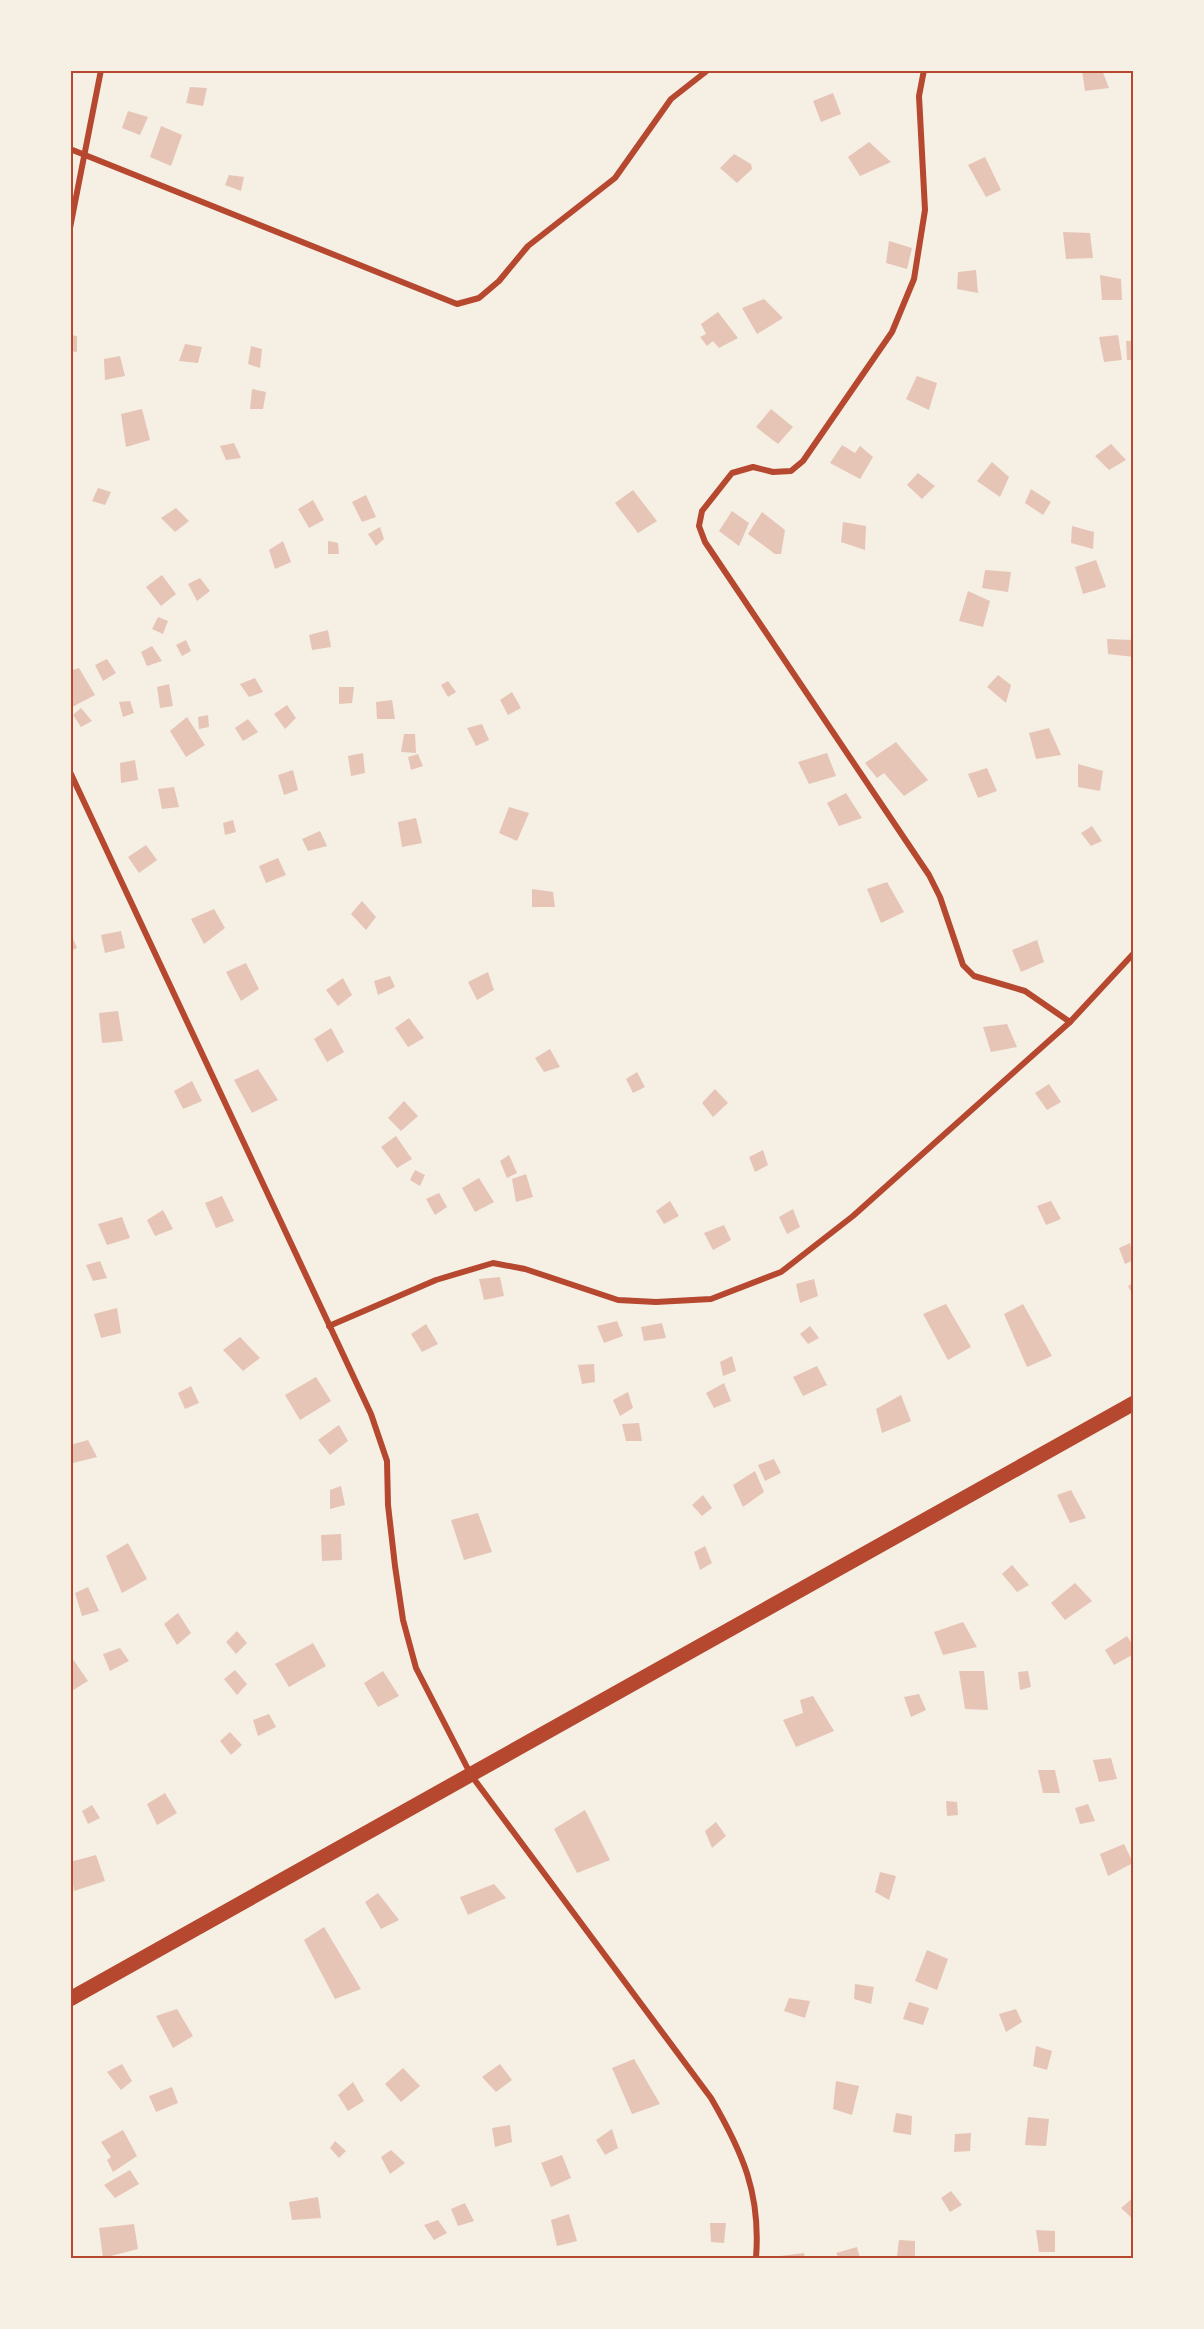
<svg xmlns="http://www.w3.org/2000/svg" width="1204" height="2329" viewBox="0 0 1204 2329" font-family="'DejaVu Sans',sans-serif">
	<rect width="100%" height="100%" fill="#f6efe4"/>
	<g fill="#e6c5b7">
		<polygon points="1082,70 1102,70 1109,88 1085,91"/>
		<polygon points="190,87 207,88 203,106 186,103"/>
		<polygon points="833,93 841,114 821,122 813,101"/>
		<polygon points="128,111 148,117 140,135 122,128"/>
		<polygon points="161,126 182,135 171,166 150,157"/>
		<polygon points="869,142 891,162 860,176 848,157"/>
		<polygon points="734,154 751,164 752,169 737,183 720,168"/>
		<polygon points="985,157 1001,190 986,197 968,165"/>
		<polygon points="229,175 244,177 241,191 225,185"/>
		<polygon points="1063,232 1090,233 1093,258 1066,259"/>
		<polygon points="889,241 912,248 907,269 886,263"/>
		<polygon points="976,270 978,293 957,289 958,272"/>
		<polygon points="1100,275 1121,279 1122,300 1102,300"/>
		<polygon points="764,299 783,318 757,334 742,308"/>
		<polygon points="718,312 738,338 719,348 713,341 707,346 700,337 706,334 701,324"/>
		<polygon points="70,335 77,336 77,352 70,351"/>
		<polygon points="1118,335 1122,360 1104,362 1099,337"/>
		<polygon points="1126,341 1134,341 1134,360 1127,360"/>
		<polygon points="185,344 202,347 198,363 179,361"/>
		<polygon points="251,346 262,349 260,368 248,364"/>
		<polygon points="120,356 125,376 105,380 104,359"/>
		<polygon points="917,376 937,383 929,410 906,399"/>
		<polygon points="252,389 266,392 263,409 250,409"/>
		<polygon points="142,409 150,440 126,447 121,414"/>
		<polygon points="771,409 793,427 778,444 756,427"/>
		<polygon points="234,443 241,458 226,460 220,446"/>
		<polygon points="1111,444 1126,460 1109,470 1095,456"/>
		<polygon points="842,445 855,453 860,446 873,457 860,479 830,463"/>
		<polygon points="992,462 1009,477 1000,497 977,481"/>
		<polygon points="918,473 935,486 922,499 907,485"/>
		<polygon points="98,488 111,492 105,505 92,501"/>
		<polygon points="1031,489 1051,502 1043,515 1025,503"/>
		<polygon points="633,490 657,521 638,533 615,503"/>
		<polygon points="366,495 376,517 362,522 352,502"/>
		<polygon points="313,500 324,520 309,528 298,509"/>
		<polygon points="176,508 189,521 175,532 161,518"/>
		<polygon points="732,511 749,523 739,546 719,531"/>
		<polygon points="762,512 785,530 781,554 775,554 748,534"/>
		<polygon points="843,522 866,526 865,550 841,542"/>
		<polygon points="1072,526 1094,532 1093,549 1071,543"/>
		<polygon points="380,527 384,539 376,546 368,534"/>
		<polygon points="283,541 291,562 275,569 269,550"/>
		<polygon points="328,541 338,543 339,554 328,554"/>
		<polygon points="1096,560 1106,587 1083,594 1075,567"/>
		<polygon points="985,570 1011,572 1008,592 982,588"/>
		<polygon points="162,575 176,594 161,606 146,587"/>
		<polygon points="200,578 210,591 197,601 188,584"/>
		<polygon points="968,591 990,601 983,627 959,621"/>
		<polygon points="158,617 168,621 163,634 152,629"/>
		<polygon points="328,630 331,647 312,650 309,635"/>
		<polygon points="1107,639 1134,640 1134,657 1108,654"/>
		<polygon points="186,640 191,651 182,656 176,645"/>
		<polygon points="152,646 162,661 147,666 141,652"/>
		<polygon points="107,659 116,673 103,681 95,665"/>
		<polygon points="79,668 95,695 72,707 70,671"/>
		<polygon points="998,675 1011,685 1006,703 987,687"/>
		<polygon points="255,678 263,692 249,697 240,684"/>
		<polygon points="448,681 456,692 448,697 441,685"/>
		<polygon points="169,684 173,706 160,708 157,687"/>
		<polygon points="339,687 354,687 352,703 339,704"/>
		<polygon points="512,692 521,708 508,715 500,700"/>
		<polygon points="392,700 395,719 377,719 376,702"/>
		<polygon points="130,701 134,713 123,717 119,702"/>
		<polygon points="287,705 296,718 285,729 274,714"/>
		<polygon points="81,708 92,721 81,727 73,715"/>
		<polygon points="208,715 209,727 199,729 198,717"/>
		<polygon points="187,717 205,745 186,757 170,731"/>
		<polygon points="248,719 258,732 243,741 235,728"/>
		<polygon points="482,724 489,740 476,746 467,728"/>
		<polygon points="1049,728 1061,755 1036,759 1029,733"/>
		<polygon points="404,734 415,734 416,753 401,752"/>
		<polygon points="896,742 928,780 904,796 884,773 877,778 865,763"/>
		<polygon points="363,753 365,773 351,776 348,756"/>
		<polygon points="827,753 836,776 809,784 798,762"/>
		<polygon points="418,754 423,766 411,770 408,757"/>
		<polygon points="135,760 138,780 121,783 120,763"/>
		<polygon points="1078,764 1103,771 1100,791 1078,787"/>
		<polygon points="987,768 997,791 978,798 968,774"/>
		<polygon points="293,770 298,790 284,795 278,775"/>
		<polygon points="174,787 179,807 162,809 158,789"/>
		<polygon points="846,793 862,818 839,826 827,803"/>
		<polygon points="509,807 529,813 517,841 499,833"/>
		<polygon points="416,818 422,843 402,847 398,822"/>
		<polygon points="233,820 236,832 225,835 223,823"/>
		<polygon points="1092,826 1102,841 1091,846 1081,833"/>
		<polygon points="320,831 327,846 308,851 302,839"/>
		<polygon points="146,845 157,860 139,873 128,857"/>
		<polygon points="278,858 286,875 266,883 259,866"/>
		<polygon points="887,882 904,912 881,923 867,889"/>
		<polygon points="532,889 553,892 555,907 532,907"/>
		<polygon points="362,901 376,917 366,930 351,914"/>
		<polygon points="214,909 225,928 204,944 191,919"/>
		<polygon points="121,931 125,948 105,953 101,935"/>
		<polygon points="70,932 77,948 70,951"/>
		<polygon points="1037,940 1044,962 1021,972 1012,950"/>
		<polygon points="246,963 259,989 241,1001 226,972"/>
		<polygon points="488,972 494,990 477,1000 468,982"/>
		<polygon points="390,976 395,987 378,995 374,981"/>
		<polygon points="343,978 352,995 338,1006 326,990"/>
		<polygon points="118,1011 123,1041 102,1043 99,1013"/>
		<polygon points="409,1018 424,1038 408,1047 395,1028"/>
		<polygon points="1007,1024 1017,1047 991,1052 983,1027"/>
		<polygon points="331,1028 344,1052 327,1062 314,1039"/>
		<polygon points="550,1049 560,1067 544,1072 535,1058"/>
		<polygon points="258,1069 278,1100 252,1113 234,1080"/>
		<polygon points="637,1072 645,1087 633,1093 626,1079"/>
		<polygon points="192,1081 202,1101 183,1109 174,1091"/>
		<polygon points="1049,1084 1061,1102 1047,1110 1035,1093"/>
		<polygon points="715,1089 728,1103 713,1117 702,1103"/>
		<polygon points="404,1101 418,1116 401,1131 388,1118"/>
		<polygon points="396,1136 412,1159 397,1168 381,1147"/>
		<polygon points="763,1150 768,1165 755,1172 749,1157"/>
		<polygon points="509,1155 517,1173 507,1178 500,1161"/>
		<polygon points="415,1170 425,1175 420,1186 410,1180"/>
		<polygon points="526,1174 533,1197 516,1202 512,1179"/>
		<polygon points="479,1178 494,1202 475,1212 462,1188"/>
		<polygon points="439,1193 447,1207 435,1215 426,1199"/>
		<polygon points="222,1196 234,1221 216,1228 205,1203"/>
		<polygon points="670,1201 679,1216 664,1224 656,1211"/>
		<polygon points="1051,1201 1061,1219 1046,1225 1037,1206"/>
		<polygon points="793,1209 800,1227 787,1234 779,1217"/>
		<polygon points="163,1210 173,1229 155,1236 147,1220"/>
		<polygon points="122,1217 130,1238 107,1245 98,1224"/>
		<polygon points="724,1225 731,1240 713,1250 704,1233"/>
		<polygon points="1130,1243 1134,1260 1125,1264 1119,1248"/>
		<polygon points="100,1261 107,1278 93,1281 86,1265"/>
		<polygon points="500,1277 504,1296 484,1300 479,1279"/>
		<polygon points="814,1279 818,1296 800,1303 796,1284"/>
		<polygon points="1134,1283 1134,1297 1128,1286"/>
		<polygon points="946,1304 971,1347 948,1360 923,1314"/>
		<polygon points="1023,1304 1052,1356 1027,1367 1004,1314"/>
		<polygon points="117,1308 121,1333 101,1338 94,1314"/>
		<polygon points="617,1321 623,1336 604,1343 597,1326"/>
		<polygon points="662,1323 666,1338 644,1341 641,1327"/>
		<polygon points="426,1324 438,1344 422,1352 411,1334"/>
		<polygon points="810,1326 819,1338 808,1344 800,1334"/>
		<polygon points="240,1337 260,1358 243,1371 223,1350"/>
		<polygon points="732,1356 736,1371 723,1376 720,1362"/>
		<polygon points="594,1364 595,1382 582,1384 578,1365"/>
		<polygon points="817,1366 827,1385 803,1396 793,1377"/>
		<polygon points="316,1377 331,1401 300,1420 285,1395"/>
		<polygon points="724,1383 731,1401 714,1408 706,1393"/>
		<polygon points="191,1386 199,1403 185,1409 178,1393"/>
		<polygon points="628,1392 633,1408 620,1416 613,1400"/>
		<polygon points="901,1395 911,1421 882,1433 876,1409"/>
		<polygon points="639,1423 642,1441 626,1441 622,1424"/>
		<polygon points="339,1425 348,1441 330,1455 318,1440"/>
		<polygon points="88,1440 97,1457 73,1463 70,1445"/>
		<polygon points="774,1459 781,1473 765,1481 758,1465"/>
		<polygon points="755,1471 764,1492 743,1507 733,1485"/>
		<polygon points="341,1486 345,1505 330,1509 330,1490"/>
		<polygon points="1071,1490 1086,1518 1070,1523 1057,1495"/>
		<polygon points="703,1495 712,1508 702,1516 692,1505"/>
		<polygon points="478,1513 492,1552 464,1560 451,1520"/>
		<polygon points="341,1534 342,1560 322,1561 321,1535"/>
		<polygon points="128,1543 147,1579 122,1593 106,1556"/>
		<polygon points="705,1546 712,1563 700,1570 694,1552"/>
		<polygon points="1012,1565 1029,1585 1017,1592 1002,1574"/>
		<polygon points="1075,1583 1092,1601 1065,1620 1051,1603"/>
		<polygon points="88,1587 99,1611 82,1616 75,1593"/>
		<polygon points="178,1613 191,1633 177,1645 164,1624"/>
		<polygon points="963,1622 977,1647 943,1655 934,1632"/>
		<polygon points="237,1631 247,1643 236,1654 226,1642"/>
		<polygon points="1127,1636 1134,1647 1134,1654 1114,1665 1105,1650"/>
		<polygon points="313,1643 326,1666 289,1687 275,1664"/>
		<polygon points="120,1648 129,1661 110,1671 103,1654"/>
		<polygon points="70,1655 88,1681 70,1692"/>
		<polygon points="235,1670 247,1684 237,1695 224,1679"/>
		<polygon points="383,1671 399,1696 378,1707 364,1683"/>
		<polygon points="959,1671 984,1671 988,1710 965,1709"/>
		<polygon points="1028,1671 1031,1687 1020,1690 1018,1672"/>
		<polygon points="919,1694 926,1710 911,1717 904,1697"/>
		<polygon points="813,1696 834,1731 796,1747 783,1720 803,1713 800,1700"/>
		<polygon points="269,1714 276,1727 258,1736 253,1720"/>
		<polygon points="230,1732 242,1745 231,1755 220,1741"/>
		<polygon points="1111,1758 1117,1779 1099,1782 1093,1760"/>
		<polygon points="1038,1770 1055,1770 1060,1793 1043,1793"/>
		<polygon points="165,1793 177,1813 157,1825 147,1804"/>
		<polygon points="946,1801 957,1802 958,1815 947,1816"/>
		<polygon points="1088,1804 1095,1821 1080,1824 1075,1808"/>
		<polygon points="92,1805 100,1818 88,1824 82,1811"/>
		<polygon points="585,1810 610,1860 577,1873 554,1829"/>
		<polygon points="716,1822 726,1836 712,1848 705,1831"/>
		<polygon points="1124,1844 1133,1863 1108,1876 1100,1854"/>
		<polygon points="96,1855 105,1881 74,1891 70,1862"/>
		<polygon points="880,1872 896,1876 889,1900 875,1892"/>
		<polygon points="494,1884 506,1898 468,1915 460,1897"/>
		<polygon points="378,1893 399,1920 381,1929 365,1902"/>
		<polygon points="324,1927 361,1989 335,1999 304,1940"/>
		<polygon points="927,1950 948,1959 937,1990 915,1981"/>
		<polygon points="855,1984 874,1987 871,2004 854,1999"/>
		<polygon points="789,1998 810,2001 805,2018 784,2011"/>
		<polygon points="909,2002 929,2008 923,2025 903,2019"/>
		<polygon points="177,2009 193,2036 173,2048 156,2016"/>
		<polygon points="1016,2009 1022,2022 1006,2032 999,2014"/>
		<polygon points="1036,2046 1052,2051 1047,2070 1033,2066"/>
		<polygon points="634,2059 660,2104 632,2114 612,2068"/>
		<polygon points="122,2064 132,2081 121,2090 107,2072"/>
		<polygon points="500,2064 512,2080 496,2092 482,2077"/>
		<polygon points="403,2068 420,2086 401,2102 385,2084"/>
		<polygon points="836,2081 859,2086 852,2115 833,2109"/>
		<polygon points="353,2082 364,2101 348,2111 338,2095"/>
		<polygon points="172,2087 178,2103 156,2112 149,2096"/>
		<polygon points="896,2113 912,2116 911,2135 893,2132"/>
		<polygon points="1028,2117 1049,2119 1046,2146 1025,2145"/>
		<polygon points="510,2125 512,2142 495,2147 492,2128"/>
		<polygon points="612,2129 618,2148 605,2155 596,2140"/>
		<polygon points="123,2130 137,2156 113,2172 107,2160 111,2157 101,2142"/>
		<polygon points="971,2133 970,2151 954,2152 955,2134"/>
		<polygon points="335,2141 346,2151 339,2158 330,2148"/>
		<polygon points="391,2150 405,2163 390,2174 381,2157"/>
		<polygon points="562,2155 571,2178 551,2187 541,2163"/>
		<polygon points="130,2170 139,2184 115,2198 104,2185"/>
		<polygon points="951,2191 962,2205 950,2212 941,2198"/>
		<polygon points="318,2197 321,2218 292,2220 289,2202"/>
		<polygon points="1134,2197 1134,2220 1121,2208"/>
		<polygon points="465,2203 474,2221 458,2226 451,2209"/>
		<polygon points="569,2214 577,2241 557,2246 551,2220"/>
		<polygon points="438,2220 447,2233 434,2240 424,2225"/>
		<polygon points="710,2223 726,2223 724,2243 711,2242"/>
		<polygon points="134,2224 138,2249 103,2258 99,2228"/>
		<polygon points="1036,2230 1055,2231 1055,2252 1039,2252"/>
		<polygon points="899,2240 915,2241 915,2256 897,2256"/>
		<polygon points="857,2247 860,2258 839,2258 836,2253"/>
		<polygon points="804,2253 805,2258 780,2258 780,2256"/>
	</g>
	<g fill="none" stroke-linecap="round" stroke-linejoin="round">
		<g stroke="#b5482f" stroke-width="6">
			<polyline points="924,70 919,96 925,210 914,279 892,332 803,461 791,471 773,472 753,467 732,473 702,511 699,526 705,542 929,875 940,897 963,965 974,976 1025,991 1070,1022"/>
			<polyline points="70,149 457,304 479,298 499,281 528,246 615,178 671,99 708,70"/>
			<polyline points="70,228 101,70"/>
			<path d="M70 772 371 1414 387 1461 388 1505 395 1566 403 1620 416 1668 471 1775 711 2098C743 2153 761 2194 756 2258"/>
			<polyline points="329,1326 436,1280 493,1263 525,1269 618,1300 656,1302 711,1299 781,1272 853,1216 1070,1022 1134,953"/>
		</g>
		<polyline stroke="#b5482f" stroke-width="15" points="70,1999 1134,1403"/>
	</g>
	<rect width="1204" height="2329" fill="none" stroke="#f6efe4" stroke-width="144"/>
	<rect x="72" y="72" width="1060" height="2185" fill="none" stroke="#b5482f" stroke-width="2"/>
</svg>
